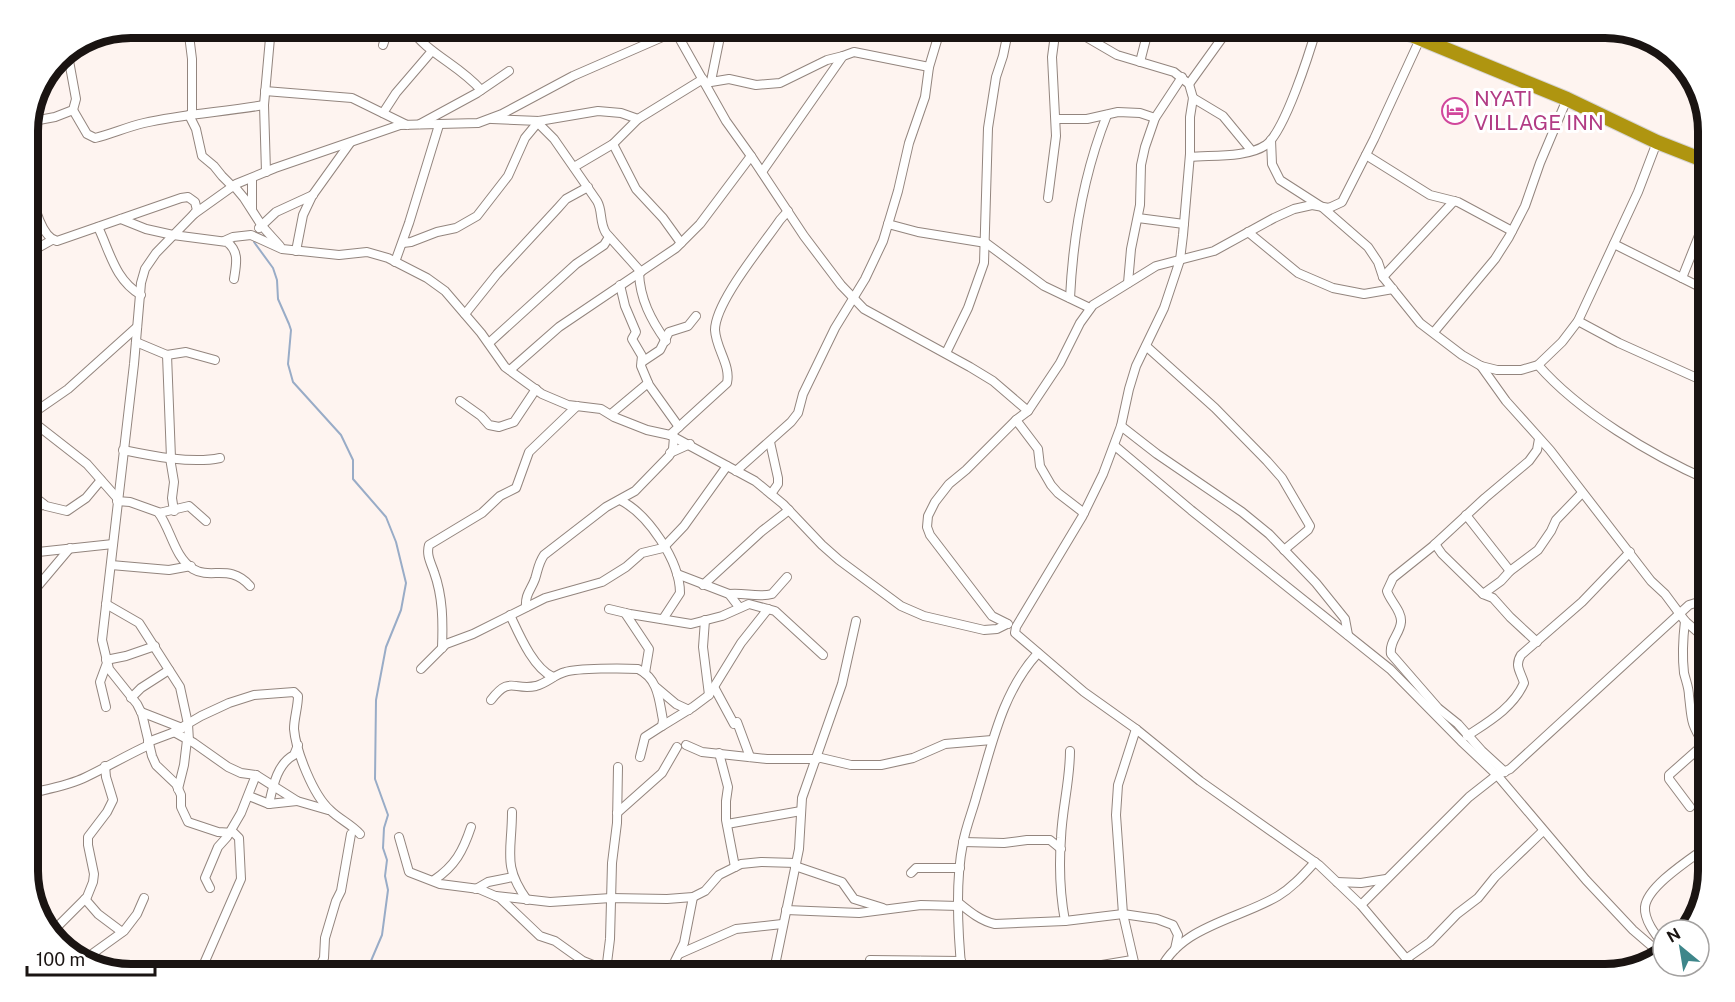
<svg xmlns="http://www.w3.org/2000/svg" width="1735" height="1002" viewBox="0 0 1735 1002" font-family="'Public Sans',sans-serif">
	<rect width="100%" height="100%" fill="#fef4f0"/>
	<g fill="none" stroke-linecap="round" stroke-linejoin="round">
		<polyline stroke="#99acc7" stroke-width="2" points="254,242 273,268 277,280 278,299 289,324 291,330 288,364 293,382 341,435 353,460 353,479 386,517 396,542 406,583 401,610 386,647 376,700 375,779 388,815 384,828 383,848 387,860 385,876 388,890 382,935 365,975"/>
		<defs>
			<g id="street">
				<polyline points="188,27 192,59 192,114"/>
				<path d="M409 27C429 55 458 64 481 90"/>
				<polyline points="673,27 726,121 751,156 804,236 841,285 864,309 970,367 993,381 1028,411"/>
				<polyline points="1069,27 1117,55 1174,72 1189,84 1193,98 1190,117 1190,154 1183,235 1180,260 1164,308 1136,366 1129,389 1121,426 1103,474 1082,517 1016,627 1015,633 1084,692 1136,729 1200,781 1319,865 1361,905 1420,975"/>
				<polyline points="383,45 389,27"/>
				<polyline points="1140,62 1149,27"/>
				<polyline points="711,81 722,27"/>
				<polyline points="705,83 729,79 756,85 780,83 827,60 843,56"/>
				<polyline points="1189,84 1230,27"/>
				<polyline points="265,91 352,98 407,125"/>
				<polyline points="1193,98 1223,116 1251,150"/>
				<path d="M73 110 87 134 95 138C111 134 127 127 144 123 183 114 224 112 264 105"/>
				<polyline points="383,113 396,93 432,51"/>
				<polyline points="189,115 196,129 202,156 214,166 222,176 233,187"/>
				<polyline points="492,119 539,121 598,111 621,113 638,119"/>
				<polyline points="1056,119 1087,119 1118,112 1140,113 1155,118"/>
				<polyline points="28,122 55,117 73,110 76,99 67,50"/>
				<path d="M538 123 554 139 597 201C603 211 599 222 606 233L641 272"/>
				<polyline points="420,124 477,93 509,71"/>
				<polyline points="1271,140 1272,164 1280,180 1322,207 1368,247 1378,262 1383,277 1420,323 1462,355 1481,366 1497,370 1521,370 1538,365 1562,342 1578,321 1638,192 1657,142"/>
				<polyline points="613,144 636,189 663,218 681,243"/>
				<polyline points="1366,155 1430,195 1458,202 1512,231"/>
				<path d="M1190 157C1212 155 1247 158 1266 145 1285 131 1310 51 1317 27"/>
				<polyline points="574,167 613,144 638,119 703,79"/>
				<polyline points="266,172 264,105 271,27"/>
				<polyline points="762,172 843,56 854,52 929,67"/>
				<path d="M27 177C32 195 39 237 57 241L181 198 188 197 195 202 197 210 194 214 156 253 145 269 141 283 134 364 102 640 109 669 137 704 142 714 152 756 156 765 176 784 181 795V807L188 822 218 832 234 833 239 838 241 879 199 975"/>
				<polyline points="234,186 244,198 262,226 280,246"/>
				<polyline points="1048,198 1056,136 1052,57 1056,27"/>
				<polyline points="252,209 252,178"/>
				<polyline points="194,214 236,184 275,168 400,125 478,123 502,114 573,76 674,32"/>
				<polyline points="1138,218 1184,224"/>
				<path d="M121 219 146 229 173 235 227 242C240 252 236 265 234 279"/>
				<polyline points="888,224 918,232 986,243 1044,286 1090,308"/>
				<path d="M98 227C110 252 115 280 141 295"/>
				<polyline points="259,228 276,212 313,195"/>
				<polyline points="1248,232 1298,273 1333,288 1364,294 1393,289"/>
				<polyline points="224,241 233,237 251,235 282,249 339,255 367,252 388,258 427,278 445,291 481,333 505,367 542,394 568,405 601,409 614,417 647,430 670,435 755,481 783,504 822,545 839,560 901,606 924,616 984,630 997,629 1007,624"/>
				<polyline points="403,243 411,242 437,232 456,228 477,216 508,176 525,138 539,121"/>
				<polyline points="1614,244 1708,291"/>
				<polyline points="296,251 303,215 312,196 350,143"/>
				<polyline points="27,254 52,240"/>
				<polyline points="395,262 409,223 439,125"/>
				<path d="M639 273C640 299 651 320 666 341"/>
				<polyline points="1383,277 1454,201"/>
				<polyline points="1682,278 1708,213"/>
				<polyline points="1128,283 1131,249 1140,205 1141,165 1145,147 1155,118 1182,77"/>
				<polyline points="620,285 625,306 636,332 632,339 642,356 641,366 649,385 679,427"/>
				<path d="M1070 298C1073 236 1084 173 1107 115"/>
				<polyline points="465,314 497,274 558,208 566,199 588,187"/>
				<polyline points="1578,321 1619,343 1708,383"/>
				<polyline points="1434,332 1495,259 1509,237 1525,206 1540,163 1567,99"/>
				<polyline points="136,342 167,355 186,352 215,360"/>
				<polyline points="489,343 576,264 604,245 609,237"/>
				<polyline points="1146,346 1215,408 1267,461 1282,478 1310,526 1308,530 1284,550"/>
				<polyline points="946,353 968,308 984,263 988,128 996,77 1003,56 1009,27"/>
				<polyline points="167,355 171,458"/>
				<polyline points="642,362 660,350 669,332 688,326 696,316"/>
				<path d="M1538 365C1579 412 1651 455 1708 480"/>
				<polyline points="1481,366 1506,401 1550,450 1651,581 1665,594 1685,621 1708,641"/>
				<polyline points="510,370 559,327 676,248 700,224 751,156"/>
				<polyline points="460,401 481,416 489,425 499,427 514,422 536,389"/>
				<polyline points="27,414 37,425 87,464 117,498"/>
				<polyline points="611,414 648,383"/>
				<polyline points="29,416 68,389 137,327"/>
				<polyline points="1016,420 1038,449 1040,466 1051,485 1058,493 1084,513"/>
				<polyline points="1121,426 1157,454 1242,512 1269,534 1316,583 1345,619 1348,635"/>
				<polyline points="27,433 35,423"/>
				<path d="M670 435 727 383C731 365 716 349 715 330 715 302 763 245 780 220L788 211"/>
				<polyline points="770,442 778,478 778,484 771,494"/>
				<polyline points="1115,446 1191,510 1390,669 1461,741 1497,775 1586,880 1633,930 1662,955"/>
				<path d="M123 450C152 456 192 464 220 458"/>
				<polyline points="670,453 690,444"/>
				<polyline points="170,458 174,482 172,498 174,511"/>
				<polyline points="736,471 791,422 798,413 803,394 835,328 865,279 883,241 898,191 909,143 925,97 929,67 941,27"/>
				<polyline points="27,491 46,506 67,511 86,498 101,480"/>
				<path d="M620 500C648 514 680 561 680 593L663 619"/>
				<path d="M117 501 130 502 158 512C171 529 174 557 193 569 211 580 230 563 250 586"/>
				<polyline points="159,513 189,506 206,521"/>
				<polyline points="27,515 43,504"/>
				<polyline points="1466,515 1510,571"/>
				<polyline points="1435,544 1442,554 1483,594 1493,598 1510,617 1537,642"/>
				<polyline points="27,552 38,552 113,544"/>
				<polyline points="111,565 169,570 191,566"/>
				<polyline points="677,574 729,594 739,607"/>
				<polyline points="703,585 762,531 789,510"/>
				<path d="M729 594C743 592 758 598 772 594L787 577"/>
				<polyline points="1483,594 1501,581 1510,571 1538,550 1551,531 1556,520 1582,493"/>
				<polyline points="27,599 70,548"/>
				<polyline points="106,604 139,623 180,687 188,724 189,741"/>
				<path d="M526 607C525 594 531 590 535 579 538 570 538 564 544 555L606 507 635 491 669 456 673 449 674 437"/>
				<polyline points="609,609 630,614 691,624 722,616 749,604 775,611 823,655"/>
				<polyline points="625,613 649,649 645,673"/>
				<path d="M510 615C519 634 533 668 553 677"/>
				<polyline points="705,620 703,647 709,695"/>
				<path d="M1685 621C1683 638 1682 656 1684 673 1686 681 1689 688 1689 696 1692 720 1690 723 1704 744"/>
				<polyline points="1008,624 992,616 930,535 927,527 928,516 935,502 949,484 966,470 1016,420 1028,411 1060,363 1080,323 1093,305 1156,266 1214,251 1274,218 1294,209 1312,205 1329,208 1342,202 1374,139 1420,39"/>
				<path d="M442 648C443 622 443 597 434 572 431 563 426 555 429 545L482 513 500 496 516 488 529 452 577 406"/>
				<polyline points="106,660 126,656 155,646"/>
				<polyline points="421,669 446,644 473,634 545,598 602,582 626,567 642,553 663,548 684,526 727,466"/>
				<polyline points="714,687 734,724"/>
				<polyline points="657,688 676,704 689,710"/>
				<polyline points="131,698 141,688 169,670"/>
				<path d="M491 700C510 675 513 691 536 686 547 683 554 675 565 672 578 668 623 668 638 669 659 679 659 701 663 720L662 726 645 737 640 757"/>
				<polyline points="106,707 100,682 107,663"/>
				<polyline points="141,712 182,728"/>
				<polyline points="737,722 750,757"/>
				<polyline points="662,726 693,707 709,695 741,643 768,609"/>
				<polyline points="1136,729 1118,785 1116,815 1123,914 1137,975"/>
				<polyline points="174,732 194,743 228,767 241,773 256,775 297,801 328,810"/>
				<path d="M1467 736C1488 722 1513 708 1524 683 1521 672 1514 666 1521 655L1582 602 1630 552"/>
				<path d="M148 742 172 733 201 716 229 703 254 695 294 692 298 696C298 707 294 718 294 729 296 751 313 795 330 810 339 819 351 824 360 834"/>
				<polyline points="686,745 702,752 767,759 817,759"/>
				<polyline points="719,753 728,787 726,801 726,820 735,867"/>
				<polyline points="817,757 851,765 881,765 913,758 945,744 992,740"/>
				<path d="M1505 772 1482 751 1458 724 1438 708 1391 654C1389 641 1400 634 1401 622 1402 611 1390 601 1387 591L1393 578 1433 546 1485 498 1529 461 1537 450 1539 439"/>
				<polyline points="178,789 184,765 187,740"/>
				<path d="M27 794C47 789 68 786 86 777 107 767 127 755 149 745"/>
				<polyline points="249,796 269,804 297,801"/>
				<path d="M269 804C273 786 277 764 294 755L298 745"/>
				<polyline points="1690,807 1669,779 1669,775 1704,744 1708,739"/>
				<path d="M512 812C512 852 502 865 527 900"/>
				<polyline points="617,813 662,773 677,747"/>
				<polyline points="727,824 801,811"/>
				<polyline points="399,837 409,872 440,884 479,889 500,898 540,936 555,941 583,961 618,975"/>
				<polyline points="963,842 1004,843 1027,840 1050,840 1061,849"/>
				<polyline points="795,866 842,882 854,899 883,908"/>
				<polyline points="911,873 916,868 960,868"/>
				<path d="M434 880C455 866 463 851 471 827"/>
				<polyline points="1337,882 1361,883 1386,879"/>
				<polyline points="210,888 205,878 218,847 227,837 241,813 256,775"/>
				<polyline points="476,889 488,882 513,877"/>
				<polyline points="496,896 550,902 611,898 667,899 693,897 705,891 719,875 741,864 761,862 796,863"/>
				<polyline points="85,899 98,914 122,932"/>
				<path d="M959 903C970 912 981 921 995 924L1065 921 1123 914 1157 919 1173 925 1178 935 1175 949"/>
				<polyline points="1361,905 1469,797 1497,775 1510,769 1689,605 1708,599"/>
				<polyline points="786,910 859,913 921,905 959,906"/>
				<path d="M1065 921C1060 894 1059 865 1061 838 1062 809 1070 781 1070 751"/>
				<polyline points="53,931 64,947"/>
				<polyline points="50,934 87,897 93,882 94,874 88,845 88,837 107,812 113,800 106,777 105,766"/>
				<path d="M1663 944C1655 934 1644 920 1645 907 1647 886 1692 858 1708 846"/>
				<polyline points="679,954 736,929 782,924"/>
				<polyline points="1406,959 1430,942 1457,914 1478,898 1495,877 1543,831"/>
				<polyline points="870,960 961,961"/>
				<polyline points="920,961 927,975"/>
				<polyline points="91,965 92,954 124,931 137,914 144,898"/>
				<polyline points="673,969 684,975"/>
				<polyline points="606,971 610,939 612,863 617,823 618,767"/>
				<polyline points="315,975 324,958 325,938 336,901 341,891 351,834"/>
				<polyline points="672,975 675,961 684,943 693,897"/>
				<polyline points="773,975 799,849 802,798 842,684 856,621"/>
				<polyline points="777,975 795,973 842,975"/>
				<path d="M962 975C958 935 955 882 963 843 966 826 973 810 977 794 992 745 1002 692 1038 653"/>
				<polyline points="1075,975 1102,965 1132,960"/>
				<path d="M1158 975C1177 926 1238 920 1278 896 1293 887 1304 874 1315 862"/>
			</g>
			<polyline id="highway" points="1392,27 1567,99 1657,142 1708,162"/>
		</defs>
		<use href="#street" stroke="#93857e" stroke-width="10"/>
		<use href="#highway" stroke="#d6d5d4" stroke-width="16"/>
		<use href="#street" stroke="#fff" stroke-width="8"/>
		<use href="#highway" stroke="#af9510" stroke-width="14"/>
	</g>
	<defs>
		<symbol id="hotel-ring" viewBox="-11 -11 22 22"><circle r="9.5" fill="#fff" stroke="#d1479c" stroke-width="1.5"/><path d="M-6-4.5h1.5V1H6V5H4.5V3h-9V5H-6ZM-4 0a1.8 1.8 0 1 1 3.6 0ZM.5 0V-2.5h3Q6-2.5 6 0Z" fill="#d1479c"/></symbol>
	</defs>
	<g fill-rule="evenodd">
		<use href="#hotel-ring" x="1440" y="96" width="30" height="30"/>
	</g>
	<g text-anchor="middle" stroke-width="6" stroke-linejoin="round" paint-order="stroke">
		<g font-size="21" fill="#b23c85" stroke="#fff" text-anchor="start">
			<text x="1474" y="106">NYATI<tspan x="1474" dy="24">VILLAGE INN</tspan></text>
		</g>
	</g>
	<path d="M0 0H1735V1002H0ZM131 38H1605A93 93 0 0 1 1698 131V871A93 93 0 0 1 1605 964H131A93 93 0 0 1 38 871V131A93 93 0 0 1 131 38Z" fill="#fff" fill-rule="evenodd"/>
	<path fill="none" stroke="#1a1412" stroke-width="8" d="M131 38H1605A93 93 0 0 1 1698 131V871A93 93 0 0 1 1605 964H131A93 93 0 0 1 38 871V131A93 93 0 0 1 131 38Z"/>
	<g transform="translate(1681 948) rotate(330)"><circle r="28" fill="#ffffff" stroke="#a3a1a0" stroke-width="1.5"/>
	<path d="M0-4.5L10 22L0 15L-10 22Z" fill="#3e868a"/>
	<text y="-9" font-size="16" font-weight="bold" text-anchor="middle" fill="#1a1412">N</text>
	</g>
	<path d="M27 966v9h128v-9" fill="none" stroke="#1a1412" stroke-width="3"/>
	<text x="36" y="966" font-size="18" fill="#1a1412" stroke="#ffffff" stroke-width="4.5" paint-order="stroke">100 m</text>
</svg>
